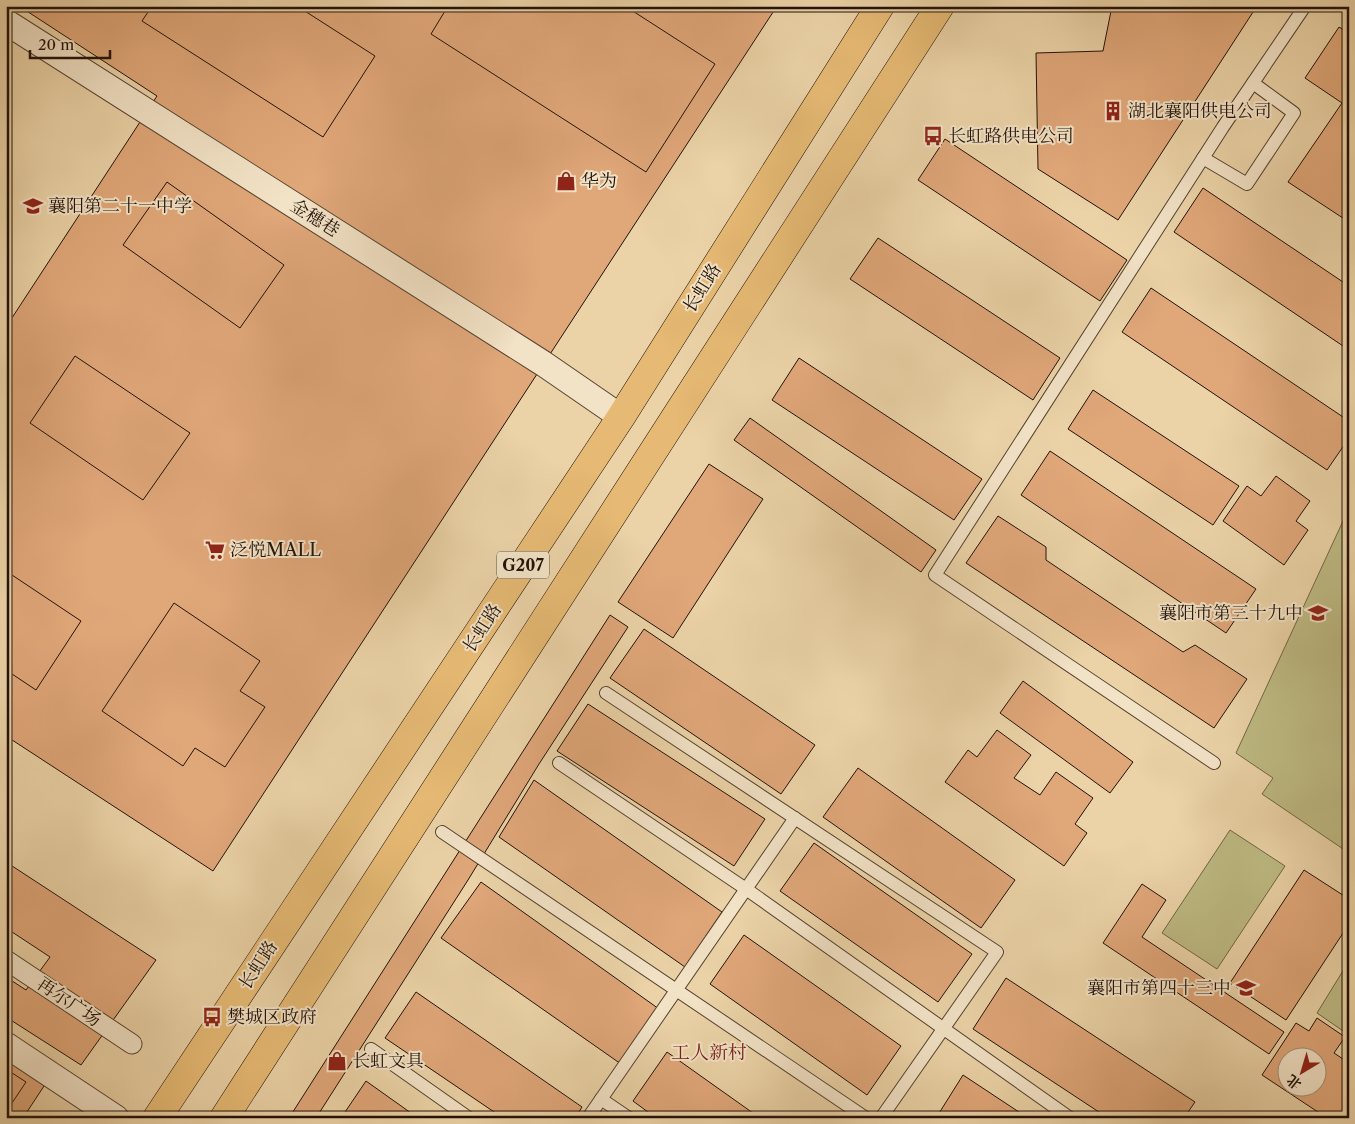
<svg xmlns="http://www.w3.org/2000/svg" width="1355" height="1124" viewBox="0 0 1355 1124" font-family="'Libre Caslon Text','Noto Serif SC',serif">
	<rect width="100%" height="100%" fill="#ebd3a7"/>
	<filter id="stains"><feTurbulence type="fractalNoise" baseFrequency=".004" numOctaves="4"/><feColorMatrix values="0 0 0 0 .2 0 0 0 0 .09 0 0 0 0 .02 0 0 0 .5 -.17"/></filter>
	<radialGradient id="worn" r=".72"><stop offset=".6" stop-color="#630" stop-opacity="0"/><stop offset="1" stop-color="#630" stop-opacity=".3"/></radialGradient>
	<g fill="#beba83" stroke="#706646">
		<polygon points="1349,508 1349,853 1262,794 1273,778 1236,753"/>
		<polygon points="1230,830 1285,866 1217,969 1162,933"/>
		<polygon points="1349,961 1349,1035 1317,1013"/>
	</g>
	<g fill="#e0a779" stroke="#221209" fill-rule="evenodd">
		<polygon points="19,6 777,6 213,871 6,736 6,327 157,96"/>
		<polygon points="152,6 248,6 254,10 256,6 297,6 375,56 323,137 142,21"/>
		<polygon points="448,6 625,6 715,64 646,172 431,34"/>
		<polygon points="1112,6 1250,6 1255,9 1118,220 1038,169 1036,53 1103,51"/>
		<polygon points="1339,27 1349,33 1349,222 1288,182 1342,103 1305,78"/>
		<polygon points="945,139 1127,260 1100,301 918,180"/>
		<polygon points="167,182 284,265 240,328 123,245"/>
		<polygon points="1203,188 1349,286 1349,350 1174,232"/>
		<polygon points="878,238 1060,358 1033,400 850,279"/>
		<polygon points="1151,288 1349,421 1349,438 1327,470 1122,332"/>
		<polygon points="75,356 190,433 143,500 30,423"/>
		<polygon points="799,358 982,479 954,520 772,400"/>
		<polygon points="1093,390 1239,486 1213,525 1068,429"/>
		<polygon points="750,418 936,550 921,572 734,440"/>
		<polygon points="1050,451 1256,589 1226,633 1021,495"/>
		<polygon points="709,464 763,499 673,638 618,602"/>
		<polygon points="1276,476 1310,501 1296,521 1308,530 1284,565 1223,521 1247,486 1261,496"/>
		<polygon points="998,516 1046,547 1046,560 1183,652 1195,645 1247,679 1214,728 966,563"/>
		<polygon points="6,571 81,621 36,690 6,670"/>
		<polygon points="174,603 260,661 240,691 265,707 225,767 195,748 183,766 102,711"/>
		<polygon points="610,615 628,627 539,764 468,880 316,1118 289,1118"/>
		<polygon points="644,629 815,745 781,794 610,678"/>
		<polygon points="1023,681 1133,762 1110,793 1000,713"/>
		<polygon points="588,704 765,819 734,866 557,751"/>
		<polygon points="997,730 1031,755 1014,778 1040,795 1056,772 1093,798 1075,824 1087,833 1064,866 945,782 968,750 977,757"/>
		<polygon points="858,768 1015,880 981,928 823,817"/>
		<polygon points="534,780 722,912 685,967 499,837"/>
		<polygon points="814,843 972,954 938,1002 780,891"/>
		<polygon points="6,862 156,960 81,1065 6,1017 6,977 26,990 50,957 6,928"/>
		<polygon points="1304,870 1349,899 1349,924 1286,1020 1230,983"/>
		<polygon points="481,882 659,1009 621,1064 441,938"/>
		<polygon points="1142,884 1166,900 1142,937 1284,1032 1269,1054 1103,943"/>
		<polygon points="744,935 901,1046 867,1095 710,984"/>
		<polygon points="1006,978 1195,1102 1184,1118 1108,1118 973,1029"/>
		<polygon points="416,992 582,1107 575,1118 503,1118 385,1038"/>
		<path d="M1317 1018 1345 1037 1334 1053 1349 1063V1118H1327L1262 1075 1296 1023 1309 1031ZM1288 1056H1318V1086H1288Z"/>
		<polygon points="667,1052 760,1118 656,1118 633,1101"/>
		<polygon points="6,1057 46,1083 23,1118 6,1118"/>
		<polygon points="6,1069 26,1082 6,1112"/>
		<polygon points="963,1075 1028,1118 936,1118"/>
		<polygon points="366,1081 418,1118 341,1118"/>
	</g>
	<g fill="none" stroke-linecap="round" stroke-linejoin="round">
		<defs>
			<g id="service">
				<polyline points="1203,158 1247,184 1294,113 1253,83"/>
				<polyline points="606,693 997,952 881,1118"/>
				<polyline points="559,763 746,889 1070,1118"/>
				<polyline points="1214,763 935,575 1223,127 1305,6"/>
				<polyline points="442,832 866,1118"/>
				<polyline points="371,1049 469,1118"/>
				<polyline points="601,1099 629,1118"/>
				<polyline points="588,1118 795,818"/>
			</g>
			<polyline id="pedestrian" points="6,960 132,1044"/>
			<g id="minor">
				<polyline points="6,22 544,364 621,417"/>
				<polyline points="6,1045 116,1118"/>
			</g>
			<g id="trunk">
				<polyline points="157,1118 621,417 880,6"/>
				<polyline points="224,1118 940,6"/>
			</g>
		</defs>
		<use href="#service" stroke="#544230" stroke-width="14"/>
		<use href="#pedestrian" stroke="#544230" stroke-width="21"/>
		<use href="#minor" stroke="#544230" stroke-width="27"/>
		<use href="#trunk" stroke="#221209" stroke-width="29"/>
		<use href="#service" stroke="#f2e2c6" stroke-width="12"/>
		<use href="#pedestrian" stroke="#f2e2c6" stroke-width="19"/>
		<use href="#minor" stroke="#f2e2c6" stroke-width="25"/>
		<use href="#trunk" stroke="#e6ba74" stroke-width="28"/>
	</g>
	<defs>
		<symbol id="building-bare" viewBox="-9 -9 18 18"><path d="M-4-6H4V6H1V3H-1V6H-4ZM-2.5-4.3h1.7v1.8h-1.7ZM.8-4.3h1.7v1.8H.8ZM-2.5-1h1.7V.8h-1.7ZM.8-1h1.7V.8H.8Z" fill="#8f2418" stroke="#f2e2c6" stroke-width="2.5" paint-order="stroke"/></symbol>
		<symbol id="bus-bare" viewBox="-9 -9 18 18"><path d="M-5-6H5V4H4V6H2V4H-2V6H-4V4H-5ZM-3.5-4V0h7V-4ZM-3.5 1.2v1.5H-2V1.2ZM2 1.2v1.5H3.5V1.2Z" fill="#8f2418" stroke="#f2e2c6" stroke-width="2.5" paint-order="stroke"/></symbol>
		<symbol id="shop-bare" viewBox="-9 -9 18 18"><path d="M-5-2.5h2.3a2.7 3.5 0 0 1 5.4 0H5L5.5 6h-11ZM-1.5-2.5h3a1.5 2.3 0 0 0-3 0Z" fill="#8f2418" stroke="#f2e2c6" stroke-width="2.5" paint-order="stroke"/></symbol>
		<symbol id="school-bare" viewBox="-9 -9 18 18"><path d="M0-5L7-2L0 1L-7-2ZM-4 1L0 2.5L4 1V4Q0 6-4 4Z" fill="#8f2418" stroke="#f2e2c6" stroke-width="2.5" paint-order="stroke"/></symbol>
		<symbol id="supermarket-bare" viewBox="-9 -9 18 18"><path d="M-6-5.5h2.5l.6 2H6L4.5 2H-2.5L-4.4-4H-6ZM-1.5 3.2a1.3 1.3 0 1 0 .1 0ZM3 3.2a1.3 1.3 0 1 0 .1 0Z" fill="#8f2418" stroke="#f2e2c6" stroke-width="2.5" paint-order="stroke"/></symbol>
	</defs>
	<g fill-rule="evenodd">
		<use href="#building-bare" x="1099" y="97" width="28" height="28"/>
		<use href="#bus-bare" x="919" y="122" width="28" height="28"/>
		<use href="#shop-bare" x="552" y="167" width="28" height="28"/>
		<use href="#school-bare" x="19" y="192" width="28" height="28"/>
		<use href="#supermarket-bare" x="201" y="536" width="28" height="28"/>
		<use href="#school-bare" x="1304" y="599" width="28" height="28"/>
		<use href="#school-bare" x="1232" y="974" width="28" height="28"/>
		<use href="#bus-bare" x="198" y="1003" width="28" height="28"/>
		<use href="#shop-bare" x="323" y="1047" width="28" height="28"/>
	</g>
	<g text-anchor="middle" stroke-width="4" stroke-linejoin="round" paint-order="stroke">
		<rect fill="#f2e2c6" stroke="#605042" stroke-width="1" x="497" y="551.5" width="52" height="27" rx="4"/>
		<g font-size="16" font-weight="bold" fill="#221209">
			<text x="523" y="571">G207</text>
		</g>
		<g font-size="18" fill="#221209" stroke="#f2e2c6" text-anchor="start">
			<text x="1128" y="117">湖北襄阳供电公司</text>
			<text x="948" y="142">长虹路供电公司</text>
			<text x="581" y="187">华为</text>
			<text x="48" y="212">襄阳第二十一中学</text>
			<text x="230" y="556">泛悦MALL</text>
			<text x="1303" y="619" text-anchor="end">襄阳市第三十九中</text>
			<text x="1231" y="994" text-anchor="end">襄阳市第四十三中</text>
			<text x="227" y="1023">樊城区政府</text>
			<text x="352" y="1067">长虹文具</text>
		</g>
		<g font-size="18" fill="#221209" stroke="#f2e2c6">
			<text transform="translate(315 218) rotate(32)" y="6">金穗巷</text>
			<text transform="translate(702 288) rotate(-58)" y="6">长虹路</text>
			<text transform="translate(482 628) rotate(-57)" y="6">长虹路</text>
			<text transform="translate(258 965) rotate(-57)" y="6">长虹路</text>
			<text transform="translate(69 1002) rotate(34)" y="6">再尔广场</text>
		</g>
		<g font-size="19" fill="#7a1f14" stroke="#f2e2c6">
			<text x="709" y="1059">工人新村</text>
		</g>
	</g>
	<rect width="1355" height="1124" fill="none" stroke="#ebd3a7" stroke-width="25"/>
	<rect x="8" y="8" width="1340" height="1109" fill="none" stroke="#221209" stroke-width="2.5"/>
	<rect x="12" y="12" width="1330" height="1099" fill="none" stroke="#221209"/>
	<g transform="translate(1302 1072) rotate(218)"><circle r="24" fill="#f2e2c6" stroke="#9f8f7a"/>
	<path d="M0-4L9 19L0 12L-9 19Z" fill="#8f2418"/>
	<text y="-8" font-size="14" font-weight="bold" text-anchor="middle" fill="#221209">北</text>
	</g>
	<path d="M30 50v8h80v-8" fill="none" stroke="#221209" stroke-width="2.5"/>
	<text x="38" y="50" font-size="15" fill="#221209" stroke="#f2e2c6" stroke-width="4" paint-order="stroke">20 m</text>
	<rect width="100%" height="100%" filter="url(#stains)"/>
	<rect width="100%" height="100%" fill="url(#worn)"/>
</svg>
